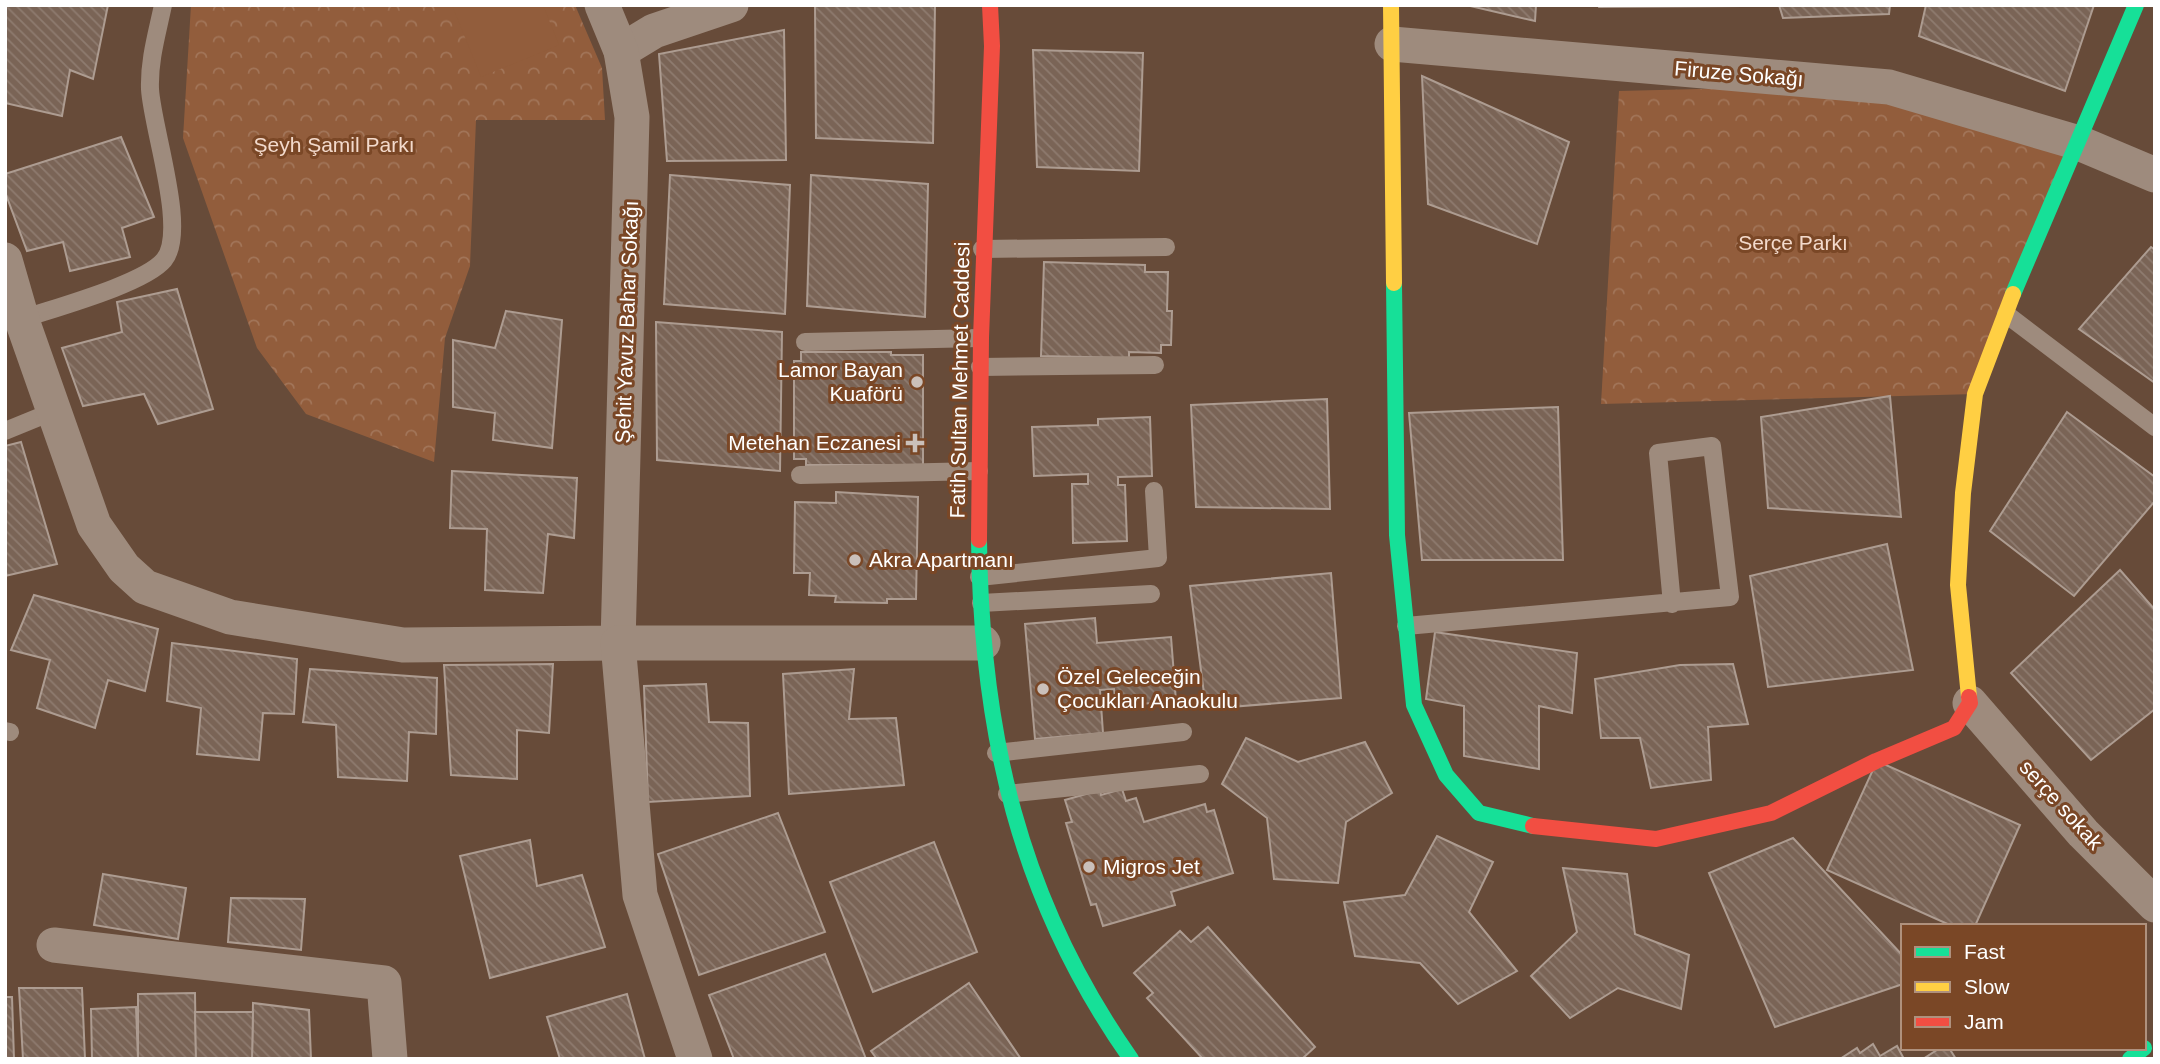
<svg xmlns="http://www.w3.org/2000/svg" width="2160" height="1064" viewBox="0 0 2160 1064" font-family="Helvetica,sans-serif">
	<defs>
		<pattern id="forest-crowns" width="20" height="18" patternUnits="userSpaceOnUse" patternTransform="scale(1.75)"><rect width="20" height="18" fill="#925d3c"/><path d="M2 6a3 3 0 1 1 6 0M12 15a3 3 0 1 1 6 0" fill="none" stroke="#a27559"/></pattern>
		<pattern id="building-back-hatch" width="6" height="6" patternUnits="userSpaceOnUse" patternTransform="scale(1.75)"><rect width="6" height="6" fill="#7a6456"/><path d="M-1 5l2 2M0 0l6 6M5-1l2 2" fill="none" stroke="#8e7b6f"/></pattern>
	</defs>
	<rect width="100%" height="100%" fill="#674b39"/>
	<g fill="url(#forest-crowns)">
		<polygon points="191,5 575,5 602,68 605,120 476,120 470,266 445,338 434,462 306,414 257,348 183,138"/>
		<polygon points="1859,85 2079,143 1975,394 1601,404 1619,91"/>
	</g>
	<polygon fill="#925d3c" points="452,5 543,5 559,45 481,77"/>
	<g fill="url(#building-back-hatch)" stroke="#ad9c91" stroke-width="2">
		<polygon points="5,5 108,5 93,79 70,70 62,116 5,103"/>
		<polygon points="815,5 935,5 933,143 816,138"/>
		<polygon points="1466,5 1536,5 1535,21"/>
		<polygon points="1598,5 1742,5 1742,6 1599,7"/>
		<polygon points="1779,5 1890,5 1889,14 1783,18"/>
		<polygon points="1926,5 2094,5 2065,91 1919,36"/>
		<polygon points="784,30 786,160 667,161 659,54"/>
		<polygon points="1033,50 1143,53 1139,171 1037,167"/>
		<polygon points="1422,76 1569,142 1537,244 1428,204"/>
		<polygon points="121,137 154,217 122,228 130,257 70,271 63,242 27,251 5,192 5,174"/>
		<polygon points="670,175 790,185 785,314 664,304"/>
		<polygon points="811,175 928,184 925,317 807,306"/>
		<polygon points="2151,247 2155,250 2155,383 2079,329"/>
		<polygon points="1044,262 1145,265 1145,272 1168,272 1167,311 1172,311 1171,345 1161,345 1161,353 1129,352 1129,358 1041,356"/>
		<polygon points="177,289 213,409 158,424 144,394 83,406 62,348 122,332 117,302"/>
		<polygon points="506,311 562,320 552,448 493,440 495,413 453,407 453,340 495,348"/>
		<polygon points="656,322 782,332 780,471 657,460"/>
		<polygon points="801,352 891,352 891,355 923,355 923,465 806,465 806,459 794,459 794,361 801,361"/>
		<polygon points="1890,396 1901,517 1768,508 1761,417"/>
		<polygon points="1327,399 1330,509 1196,507 1191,405"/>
		<polygon points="1558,407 1563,560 1422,560 1409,413"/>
		<polygon points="2067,412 2155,477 2155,501 2074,596 1990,531"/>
		<polygon points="1150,417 1152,476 1118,477 1118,485 1125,485 1127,541 1073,543 1072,484 1088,484 1088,474 1034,476 1032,427 1098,425 1098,419"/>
		<polygon points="21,442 57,564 5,576 5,446"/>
		<polygon points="452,471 577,478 574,538 548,534 543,593 485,590 487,529 450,528"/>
		<polygon points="836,492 918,497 916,599 887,599 887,603 835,602 836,596 809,595 810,573 794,573 795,502 836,503"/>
		<polygon points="1887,544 1913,670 1768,687 1750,576"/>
		<polygon points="2120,570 2155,610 2155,709 2091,760 2011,673"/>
		<polygon points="1331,573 1341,698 1206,709 1190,586"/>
		<polygon points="34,595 158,629 145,691 108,680 95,728 37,708 50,660 11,650"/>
		<polygon points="1095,618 1097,643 1171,637 1176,701 1116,706 1114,689 1100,690 1103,733 1035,739 1025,624"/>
		<polygon points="1435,632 1577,653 1572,713 1539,706 1539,769 1464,756 1464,706 1426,699"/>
		<polygon points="172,643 297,659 294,714 263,713 259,760 197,754 201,708 167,701"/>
		<polygon points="553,664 549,733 517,730 517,779 451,775 444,665"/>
		<polygon points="1733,664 1748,724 1708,727 1711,780 1651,788 1640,738 1601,738 1595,679 1680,665"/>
		<polygon points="310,669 437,678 436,734 409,732 407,781 338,777 336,725 303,722"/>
		<polygon points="854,669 849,719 896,718 904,785 789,794 783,674"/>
		<polygon points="706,684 709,722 748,723 750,796 648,802 644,686"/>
		<polygon points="1246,738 1298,762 1365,742 1392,793 1346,822 1338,883 1274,879 1267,818 1222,784"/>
		<polygon points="1877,761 2020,825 1975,926 1952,926 1827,870"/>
		<polygon points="1122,789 1126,801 1136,798 1144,822 1205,804 1207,812 1214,810 1233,873 1171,892 1175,905 1103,926 1096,904 1091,905 1066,823 1072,822 1065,800 1100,790 1101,795"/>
		<polygon points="778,813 825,932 699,975 658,854"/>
		<polygon points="1437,836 1493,862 1469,912 1517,971 1458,1004 1420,963 1355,956 1344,902 1405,895"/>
		<polygon points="1793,838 1903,956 1903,984 1775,1027 1709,873"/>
		<polygon points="530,840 537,886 582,875 605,947 490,978 460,856"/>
		<polygon points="934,842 977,952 873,992 830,882"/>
		<polygon points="1563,868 1627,874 1635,934 1689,955 1681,1009 1618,988 1570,1018 1531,976 1577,932"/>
		<polygon points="103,874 186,888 178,939 94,925"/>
		<polygon points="231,898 305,899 301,950 228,942"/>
		<polygon points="1208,927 1315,1047 1302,1059 1203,1059 1147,998 1153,993 1134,973 1180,931 1191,942"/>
		<polygon points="825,954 866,1059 734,1059 709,995"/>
		<polygon points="969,983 1021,1059 877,1059 871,1051"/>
		<polygon points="19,988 82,988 85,1059 23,1059"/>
		<polygon points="195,993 196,1059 138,1059 138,994"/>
		<polygon points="627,994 645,1059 560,1059 547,1017"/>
		<polygon points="5,997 12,997 14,1059 5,1059"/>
		<polygon points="253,1003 309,1010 311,1059 252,1059"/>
		<polygon points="136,1007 138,1059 92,1059 91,1009"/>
		<polygon points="195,1012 253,1012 252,1059 196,1059"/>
		<polygon points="1873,1044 1880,1056 1897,1046 1904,1059 1840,1059 1857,1048 1860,1053"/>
		<polygon points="1940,1048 1949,1048 1956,1059 1923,1059"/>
	</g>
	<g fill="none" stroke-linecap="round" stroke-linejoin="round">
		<g stroke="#9e8b7d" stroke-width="18">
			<polyline points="982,249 1166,247"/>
			<polyline points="2006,314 2155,427"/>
			<path d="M22 319C54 308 144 284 164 260 188 231 152 128 150 89 149 60 157 34 163 5"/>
			<polyline points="805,342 979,338"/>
			<polyline points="980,367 1155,365"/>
			<polyline points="5,431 54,411"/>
			<polyline points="800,475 979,471"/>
			<polyline points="979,577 1158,558 1154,491"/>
			<polyline points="981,603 1151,594"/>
			<polyline points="1406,626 1730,597 1712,446 1658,453 1672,604"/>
			<polyline points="5,731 10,732"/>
			<polyline points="996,753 1183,732"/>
			<polyline points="1007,794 1200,774"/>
		</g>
		<g stroke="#9e8b7d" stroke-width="35">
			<polyline points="1392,44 1889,87 2079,143 2155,175"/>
			<polyline points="621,51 654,31 731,5"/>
			<polyline points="5,260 24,326 94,525 124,568 145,587 230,617 403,645 618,643 632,117 621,51 602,5"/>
			<polyline points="1970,703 2083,833 2155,905"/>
			<polyline points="54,945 384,983 390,1059"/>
			<polyline points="695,1059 640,895 618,643 983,643"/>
		</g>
		<g stroke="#16e098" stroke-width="16">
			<polyline points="1394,283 1397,535 1414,705 1446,775 1479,813 1533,826"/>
			<polyline points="2013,294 2136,5"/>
			<path d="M979 540C981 732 1019 900 1131 1059"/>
			<polyline points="2130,1059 2144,1048"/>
		</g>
		<g stroke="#ffcf43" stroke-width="16">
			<polyline points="1391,5 1394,283"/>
			<polyline points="1969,697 1958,585 1963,493 1975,394 2013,294"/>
		</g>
		<g stroke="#f24e42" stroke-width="16">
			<polyline points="979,540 981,338 992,46 990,5"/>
			<polyline points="1533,826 1656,839 1771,813 1876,761 1954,728 1970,703 1969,697"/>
		</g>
	</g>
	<g fill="#cac0ba" stroke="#7a4726" stroke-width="2.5">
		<circle cx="917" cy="382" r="7"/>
		<path d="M911.5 432.5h7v7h7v7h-7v7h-7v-7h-7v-7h7z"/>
		<circle cx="855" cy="560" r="7"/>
		<circle cx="1043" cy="689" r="7"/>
		<circle cx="1089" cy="867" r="7"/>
	</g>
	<g text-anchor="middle" stroke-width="6" stroke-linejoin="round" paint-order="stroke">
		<g font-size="21" fill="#fff" stroke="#7a4726">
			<text transform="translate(1739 74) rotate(5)" y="7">Firuze Sokağı</text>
			<text transform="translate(627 322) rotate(-88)" y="7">Şehit Yavuz Bahar Sokağı</text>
			<text transform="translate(960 380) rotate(-89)" y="7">Fatih Sultan Mehmet Caddesi</text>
			<text transform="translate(2061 805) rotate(48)" y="7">serçe sokak</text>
		</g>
		<g font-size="21" fill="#f3dacc" stroke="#7a4726">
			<text x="334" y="152">Şeyh Şamil Parkı</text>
			<text x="1793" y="250">Serçe Parkı</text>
		</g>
		<g font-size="21" fill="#fff" stroke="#7a4726" text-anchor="start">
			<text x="903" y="377" text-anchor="end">Lamor Bayan<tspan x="903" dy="24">Kuaförü</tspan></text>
			<text x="901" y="450" text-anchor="end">Metehan Eczanesi</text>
			<text x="869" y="567">Akra Apartmanı</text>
			<text x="1057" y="684">Özel Geleceğin<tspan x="1057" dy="24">Çocukları Anaokulu</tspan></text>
			<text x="1103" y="874">Migros Jet</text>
		</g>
	</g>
	<rect width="2160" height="1064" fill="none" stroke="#ffffff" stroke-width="14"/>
	<rect x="1901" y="924" width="245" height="126" fill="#7a4726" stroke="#af917d" stroke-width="2"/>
	<rect x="1915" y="947" width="35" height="10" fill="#16e098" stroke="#af917d" stroke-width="2"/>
	<text x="1964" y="959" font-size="21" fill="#ffffff">Fast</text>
	<rect x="1915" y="982" width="35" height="10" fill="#ffcf43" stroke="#af917d" stroke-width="2"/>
	<text x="1964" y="994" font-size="21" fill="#ffffff">Slow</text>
	<rect x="1915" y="1017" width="35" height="10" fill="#f24e42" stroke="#af917d" stroke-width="2"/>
	<text x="1964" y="1029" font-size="21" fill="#ffffff">Jam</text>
</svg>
